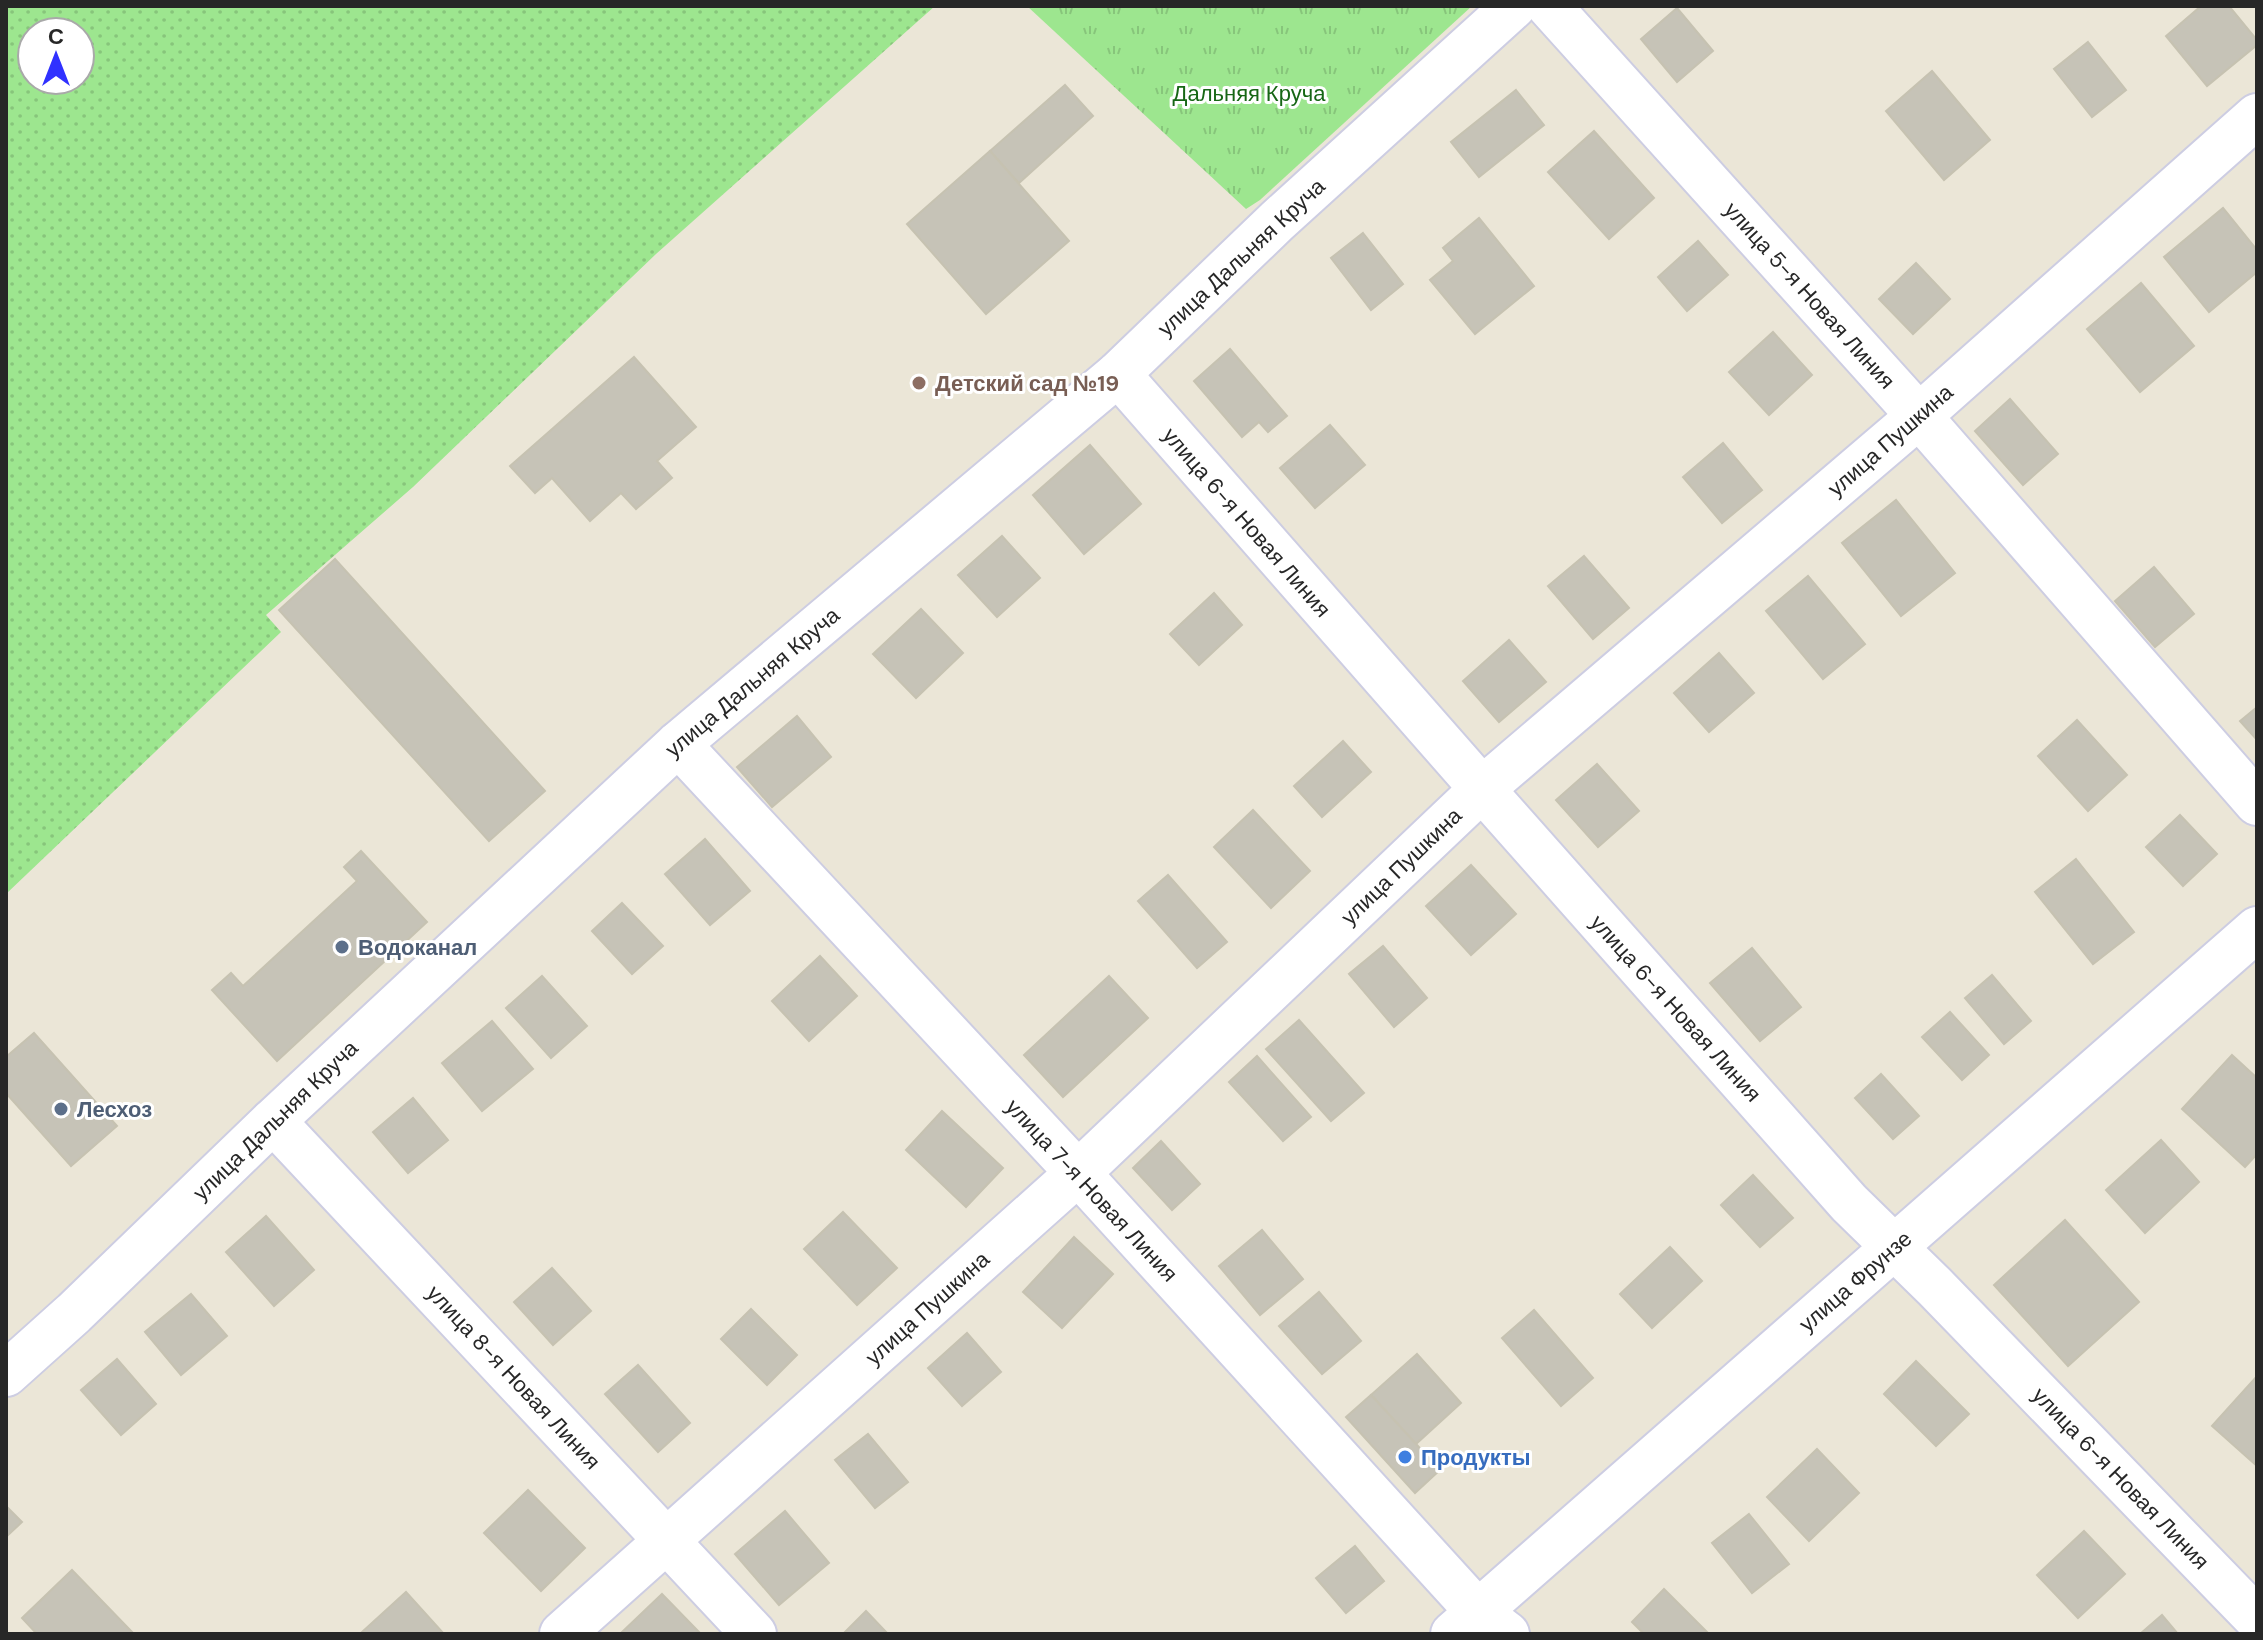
<svg xmlns="http://www.w3.org/2000/svg" width="2263" height="1640" viewBox="0 0 2263 1640" font-family="'DM Sans',sans-serif">
	<defs>
		<pattern id="grass-dots" width="8" height="8" patternUnits="userSpaceOnUse" patternTransform="scale(2)"><rect width="8" height="8" fill="#9de68f"/><path d="M2 2h.1M6 6h.1" fill="none" stroke="#87c57b" stroke-width="1.8" stroke-linecap="round"/></pattern>
		<pattern id="park-tufts" width="24" height="20" patternUnits="userSpaceOnUse" patternTransform="scale(2)"><rect width="24" height="20" fill="#9de68f"/><path d="M3 7l-1-3M5 7V3M7 7l1-3M15 17l-1-3M17 17v-4M19 17l1-3" fill="none" stroke="#87c57b"/></pattern>
	</defs>
	<rect width="100%" height="100%" fill="#ebe6d7"/>
	<path fill="url(#grass-dots)" fill-rule="evenodd" d="M6 6H935L656 254 413 487 266 615 281 632 6 894ZM32 32H80V80H32Z"/>
	<polygon fill="url(#park-tufts)" points="1027,6 1472,6 1260,200 1246,209"/>
	<g fill="#c6c3b7" stroke="#c6c2b1" stroke-width="2">
		<polygon points="2201,6 2229,6 2257,40 2257,45 2207,86 2166,36"/>
		<polygon points="1677,8 1713,51 1677,82 1641,39"/>
		<polygon points="2088,42 2126,90 2092,117 2054,69"/>
		<polygon points="1932,71 1990,140 1944,180 1886,111"/>
		<polygon points="1065,85 1093,116 1019,183 990,151"/>
		<polygon points="1516,90 1544,125 1479,177 1451,142"/>
		<polygon points="1594,131 1654,198 1609,239 1548,172"/>
		<polygon points="990,151 1069,241 986,314 907,224"/>
		<polygon points="2223,208 2257,250 2257,272 2209,312 2164,257"/>
		<polygon points="1479,218 1534,286 1475,334 1430,280 1453,261 1443,248"/>
		<polygon points="1363,233 1403,284 1371,310 1331,258"/>
		<polygon points="1698,241 1728,275 1687,311 1658,277"/>
		<polygon points="1916,263 1950,299 1913,334 1879,299"/>
		<polygon points="2141,283 2194,346 2140,392 2087,329"/>
		<polygon points="1773,332 1812,375 1769,415 1729,372"/>
		<polygon points="1230,349 1287,416 1268,432 1259,422 1242,437 1194,381"/>
		<polygon points="634,357 696,427 657,461 672,478 636,509 621,493 590,521 552,478 535,493 510,466"/>
		<polygon points="2010,399 2058,454 2023,485 1975,431"/>
		<polygon points="1330,425 1365,465 1315,508 1280,468"/>
		<polygon points="1723,443 1762,490 1722,523 1683,477"/>
		<polygon points="1090,445 1141,504 1084,554 1033,495"/>
		<polygon points="1896,500 1955,573 1901,616 1842,543"/>
		<polygon points="1002,536 1040,578 997,617 958,575"/>
		<polygon points="1584,556 1629,608 1593,639 1548,586"/>
		<polygon points="335,559 545,791 489,841 279,610"/>
		<polygon points="2154,567 2194,614 2155,647 2115,601"/>
		<polygon points="1808,576 1865,644 1823,679 1766,611"/>
		<polygon points="1214,593 1242,625 1199,665 1170,634"/>
		<polygon points="921,609 963,653 916,698 873,654"/>
		<polygon points="1509,640 1546,682 1499,722 1463,681"/>
		<polygon points="1719,653 1754,693 1709,732 1674,693"/>
		<polygon points="2257,707 2257,740 2240,721"/>
		<polygon points="797,716 831,757 772,807 737,767"/>
		<polygon points="2077,720 2127,775 2088,811 2038,756"/>
		<polygon points="1343,741 1371,772 1322,817 1294,786"/>
		<polygon points="1597,764 1639,811 1598,847 1556,800"/>
		<polygon points="1253,810 1310,871 1271,908 1214,847"/>
		<polygon points="2180,815 2217,854 2183,886 2146,847"/>
		<polygon points="705,839 750,891 710,925 665,874"/>
		<polygon points="361,851 427,922 277,1061 212,990 231,973 243,986 357,881 344,867"/>
		<polygon points="2076,859 2134,932 2093,964 2035,892"/>
		<polygon points="1471,865 1516,914 1471,955 1426,906"/>
		<polygon points="1168,875 1227,942 1197,968 1138,901"/>
		<polygon points="622,903 663,946 632,974 592,931"/>
		<polygon points="1383,946 1427,998 1394,1027 1349,974"/>
		<polygon points="1752,948 1801,1007 1760,1041 1710,983"/>
		<polygon points="820,956 857,996 809,1041 772,1001"/>
		<polygon points="1992,975 2031,1021 2004,1044 1965,998"/>
		<polygon points="542,976 587,1026 551,1058 506,1008"/>
		<polygon points="1109,976 1148,1018 1063,1097 1024,1055"/>
		<polygon points="1950,1012 1989,1055 1962,1080 1922,1037"/>
		<polygon points="1299,1020 1364,1093 1331,1121 1266,1049"/>
		<polygon points="492,1021 533,1069 482,1111 442,1063"/>
		<polygon points="34,1033 117,1126 71,1166 6,1093 6,1057"/>
		<polygon points="2232,1055 2257,1078 2257,1154 2245,1167 2182,1109"/>
		<polygon points="1257,1056 1311,1117 1283,1141 1229,1082"/>
		<polygon points="1881,1074 1919,1116 1893,1139 1855,1098"/>
		<polygon points="413,1098 448,1140 408,1173 373,1132"/>
		<polygon points="942,1111 1003,1168 966,1207 906,1150"/>
		<polygon points="2161,1140 2199,1182 2145,1233 2106,1190"/>
		<polygon points="1161,1141 1200,1184 1172,1210 1133,1168"/>
		<polygon points="1753,1175 1793,1218 1760,1247 1721,1205"/>
		<polygon points="843,1212 897,1268 857,1305 804,1249"/>
		<polygon points="266,1216 314,1270 274,1306 226,1252"/>
		<polygon points="2065,1220 2139,1302 2068,1366 1994,1285"/>
		<polygon points="1262,1230 1303,1279 1260,1315 1219,1266"/>
		<polygon points="1074,1237 1113,1274 1062,1328 1023,1292"/>
		<polygon points="1670,1247 1702,1281 1652,1328 1620,1294"/>
		<polygon points="552,1268 591,1311 553,1345 514,1302"/>
		<polygon points="1319,1292 1361,1341 1322,1374 1279,1326"/>
		<polygon points="191,1294 227,1336 181,1375 145,1332"/>
		<polygon points="751,1309 797,1355 767,1385 721,1339"/>
		<polygon points="1534,1310 1593,1378 1561,1406 1502,1338"/>
		<polygon points="967,1333 1001,1372 962,1406 928,1368"/>
		<polygon points="1417,1354 1461,1403 1416,1444 1371,1395"/>
		<polygon points="117,1359 156,1404 121,1435 81,1390"/>
		<polygon points="1916,1361 1969,1414 1936,1446 1884,1394"/>
		<polygon points="638,1365 690,1423 658,1452 605,1394"/>
		<polygon points="2257,1376 2257,1466 2212,1426"/>
		<polygon points="1371,1395 1440,1470 1415,1493 1346,1417"/>
		<polygon points="868,1434 908,1482 875,1508 835,1460"/>
		<polygon points="1817,1449 1859,1493 1809,1541 1767,1497"/>
		<polygon points="528,1490 585,1548 541,1591 484,1533"/>
		<polygon points="6,1506 22,1522 6,1537"/>
		<polygon points="785,1511 829,1563 779,1605 735,1554"/>
		<polygon points="1749,1514 1789,1564 1752,1593 1712,1543"/>
		<polygon points="2084,1531 2125,1574 2078,1618 2037,1575"/>
		<polygon points="1355,1546 1384,1581 1346,1613 1316,1578"/>
		<polygon points="72,1570 134,1634 37,1634 22,1618"/>
		<polygon points="1664,1589 1709,1634 1644,1634 1632,1622"/>
		<polygon points="406,1592 444,1634 364,1634 362,1632"/>
		<polygon points="662,1594 700,1633 620,1634"/>
		<polygon points="866,1611 888,1634 843,1634"/>
		<polygon points="2162,1615 2178,1634 2140,1634"/>
	</g>
	<g fill="none" stroke-linecap="round" stroke-linejoin="round">
		<defs>
			<g id="street">
				<polyline points="1549,6 1919,416 2257,803"/>
				<polyline points="1118,374 1482,789 1849,1203 1935,1287 2257,1619"/>
				<polyline points="678,744 1078,1173 1478,1612 1507,1634"/>
				<polyline points="273,1121 754,1634"/>
				<polyline points="6,1374 74,1313 273,1121 678,744 1118,374 1277,221 1514,6"/>
				<polyline points="562,1634 1078,1173 1482,789 1919,416 2257,116"/>
			</g>
			<polyline id="secondary" points="1453,1634 2257,929"/>
		</defs>
		<use href="#street" stroke="#cdcde2" stroke-width="48"/>
		<use href="#secondary" stroke="#cdcde2" stroke-width="48"/>
		<use href="#street" stroke="#fff" stroke-width="44"/>
		<use href="#secondary" stroke="#fff" stroke-width="44"/>
	</g>
	<circle fill="#8d6e63" stroke="#fff" stroke-width="3" cx="919" cy="383" r="8"/>
	<g fill="#5c6f8a" stroke="#fff" stroke-width="3">
		<circle cx="342" cy="947" r="8"/>
		<circle cx="61" cy="1109" r="8"/>
	</g>
	<circle fill="#3f7fe0" stroke="#fff" stroke-width="3" cx="1405" cy="1457" r="8"/>
	<g text-anchor="middle" stroke-width="6" stroke-linejoin="round" paint-order="stroke">
		<g font-size="22" fill="#176715" stroke="#fff">
			<text x="1249" y="101">Дальняя Круча</text>
		</g>
		<g font-size="22" fill="#272727" stroke="#fff">
			<text transform="translate(1241 257) rotate(-43)" y="8">улица Дальняя Круча</text>
			<text transform="translate(1810 295) rotate(48)" y="8">улица 5-я Новая Линия</text>
			<text transform="translate(1890 440) rotate(-41)" y="8">улица Пушкина</text>
			<text transform="translate(1247 522) rotate(49)" y="8">улица 6-я Новая Линия</text>
			<text transform="translate(752 682) rotate(-40)" y="8">улица Дальняя Круча</text>
			<text transform="translate(1401 866) rotate(-44)" y="8">улица Пушкина</text>
			<text transform="translate(1676 1008) rotate(48)" y="8">улица 6-я Новая Линия</text>
			<text transform="translate(275 1120) rotate(-44)" y="8">улица Дальняя Круча</text>
			<text transform="translate(1092 1190) rotate(47)" y="8">улица 7-я Новая Линия</text>
			<text transform="translate(1855 1281) rotate(-41)" y="8">улица Фрунзе</text>
			<text transform="translate(927 1308) rotate(-42)" y="8">улица Пушкина</text>
			<text transform="translate(514 1377) rotate(47)" y="8">улица 8-я Новая Линия</text>
			<text transform="translate(2121 1478) rotate(46)" y="8">улица 6-я Новая Линия</text>
		</g>
		<g font-size="22" font-weight="bold" fill="#785e54" stroke="#fff" text-anchor="start">
			<text x="935" y="391">Детский сад №19</text>
		</g>
		<g font-size="22" font-weight="bold" fill="#4e5e75" stroke="#fff" text-anchor="start">
			<text x="358" y="955">Водоканал</text>
			<text x="77" y="1117">Лесхоз</text>
		</g>
		<g font-size="22" font-weight="bold" fill="#366cbe" stroke="#fff" text-anchor="start">
			<text x="1421" y="1465">Продукты</text>
		</g>
	</g>
	<rect width="2263" height="1640" fill="none" stroke="#272727" stroke-width="16"/>
	<g transform="translate(56 56)"><circle r="38" fill="#ffffff" stroke="#a9a9a9" stroke-width="2"/>
	<path d="M0-6L14 30L0 20L-14 30Z" fill="#3031ff"/>
	<text y="-12" font-size="22" font-weight="bold" text-anchor="middle" fill="#272727">С</text>
	</g>
</svg>
